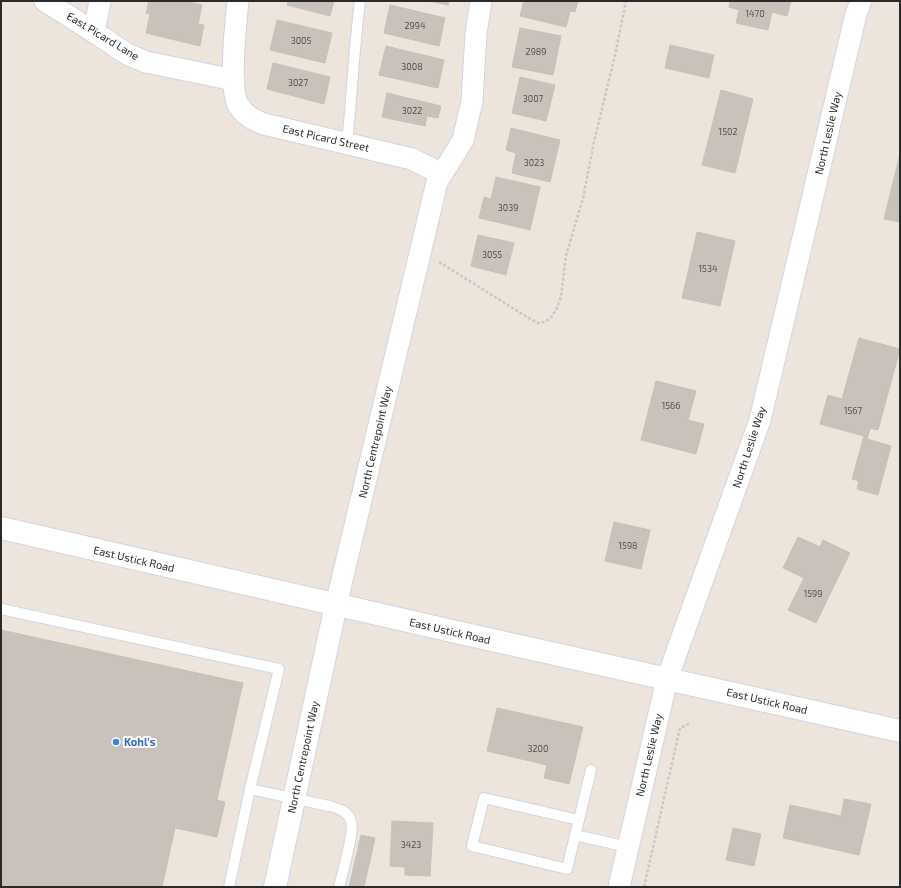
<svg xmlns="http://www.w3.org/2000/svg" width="901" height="888" viewBox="0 0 901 888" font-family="'Exo 2',sans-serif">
	<rect width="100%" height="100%" fill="#ede5dc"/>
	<g fill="#c8c2bb" stroke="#c8c1b5">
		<polygon points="149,1 184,1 202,5 198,24 204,25 200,46 146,33 150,14 146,13"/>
		<polygon points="288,1 334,1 330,16 287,5"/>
		<polygon points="429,1 449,1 448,5"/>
		<polygon points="524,1 578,1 575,12 570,11 566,27 520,16"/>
		<polygon points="730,1 791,1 787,16 772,12 768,30 736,23 739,10 729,7"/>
		<polygon points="390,5 445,18 439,46 384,33"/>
		<polygon points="277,20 332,33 325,63 270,50"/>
		<polygon points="520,28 561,36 553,75 512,67"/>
		<polygon points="670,45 714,55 709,78 665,68"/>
		<polygon points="386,46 444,60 438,88 379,75"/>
		<polygon points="273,63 330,77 324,104 267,89"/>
		<polygon points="520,77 555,85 546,121 512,113"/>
		<polygon points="721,90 753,99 735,173 702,165"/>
		<polygon points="387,93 441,106 438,118 427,116 425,126 382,117"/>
		<polygon points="511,128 560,140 550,182 512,173 516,153 506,150"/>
		<polygon points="900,154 900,222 884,219"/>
		<polygon points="496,177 540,187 530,230 479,218 484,197 491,199"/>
		<polygon points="697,232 735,241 720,306 682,298"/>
		<polygon points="478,235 514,243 506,275 471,266"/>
		<polygon points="859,338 900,349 878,430 870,428 867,439 891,446 878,495 857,489 859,481 852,479 864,436 820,424 828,395 842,399"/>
		<polygon points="656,381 696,391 688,420 704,424 696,454 641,440"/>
		<polygon points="614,522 650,530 641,569 605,561"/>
		<polygon points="798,537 820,547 823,540 850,553 816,623 788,610 804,578 783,568"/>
		<polygon points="1,630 243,683 217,800 225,802 217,837 175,828 162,887 1,887"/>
		<polygon points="497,708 583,727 569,784 544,778 547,765 487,751"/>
		<polygon points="844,799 871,804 859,855 783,838 790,805 841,816"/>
		<polygon points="392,821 433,823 430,876 405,875 405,867 390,866"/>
		<polygon points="733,828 761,834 754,866 726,860"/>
		<polygon points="361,835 375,838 364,887 349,887"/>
	</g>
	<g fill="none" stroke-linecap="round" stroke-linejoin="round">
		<defs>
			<g id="service">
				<path d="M347 143C352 96 354 48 360 1"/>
				<polyline points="1,609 279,669 250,789 229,887"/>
				<path d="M250 789 329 806C337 808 348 811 351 821 355 831 342 874 339 887"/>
				<polyline points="579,820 484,798 472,846 567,869 591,770"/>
				<polyline points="575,835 628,847"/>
			</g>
			<g id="minor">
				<polyline points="45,1 94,32 127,54 146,62 234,80"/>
				<path d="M238 1C236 22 228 90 239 106 245 116 254 120 264 124L412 159 442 174"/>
				<polyline points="94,32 100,1"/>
				<polyline points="336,605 437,182 463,140 472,101 476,33 481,1"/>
				<polyline points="619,887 667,679 760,420 856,14 861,1"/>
			</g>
			<polyline id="tertiary" points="275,887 336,605"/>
			<polyline id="secondary" points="1,528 452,631 900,731"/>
		</defs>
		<use href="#service" stroke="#d1d4e3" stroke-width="12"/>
		<use href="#minor" stroke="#d1d4e3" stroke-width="23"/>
		<use href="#tertiary" stroke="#d1d4e3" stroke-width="24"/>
		<use href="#secondary" stroke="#d1d4e3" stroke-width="24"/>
		<g stroke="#c8c8c8" stroke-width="2.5" stroke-dasharray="3 2" stroke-linecap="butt">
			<polyline points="439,262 532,320 538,323 545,322 552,316 557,308 561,296 566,256 583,198 594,142 615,55 626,1"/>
			<polyline points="644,887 680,728 689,724"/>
		</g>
		<use href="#service" stroke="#fff" stroke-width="10"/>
		<use href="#minor" stroke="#fff" stroke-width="21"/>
		<use href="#tertiary" stroke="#fff" stroke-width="22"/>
		<use href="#secondary" stroke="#fff" stroke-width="22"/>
	</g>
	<circle fill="#3f7fe0" stroke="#fff" stroke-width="1.5" cx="116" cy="742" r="4"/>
	<g text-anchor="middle" stroke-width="4" stroke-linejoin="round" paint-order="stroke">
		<g font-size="9" fill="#52504e">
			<text x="755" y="17">1470</text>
			<text x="415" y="29">2994</text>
			<text x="301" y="44">3005</text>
			<text x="536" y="55">2989</text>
			<text x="412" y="70">3008</text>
			<text x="298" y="86">3027</text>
			<text x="533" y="102">3007</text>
			<text x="412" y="114">3022</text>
			<text x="728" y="135">1502</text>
			<text x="534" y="166">3023</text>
			<text x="508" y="211">3039</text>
			<text x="492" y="258">3055</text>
			<text x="708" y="272">1534</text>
			<text x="671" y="409">1566</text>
			<text x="853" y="414">1567</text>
			<text x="628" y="549">1598</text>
			<text x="813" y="597">1599</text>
			<text x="538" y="752">3200</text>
			<text x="411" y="848">3423</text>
		</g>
		<g font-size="11" fill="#2a2a2a" stroke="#fff">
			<text transform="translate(103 36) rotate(31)" y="4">East Picard Lane</text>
			<text transform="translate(828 133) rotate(-77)" y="4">North Leslie Way</text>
			<text transform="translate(326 138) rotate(13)" y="4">East Picard Street</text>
			<text transform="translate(375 442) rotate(-77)" y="4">North Centrepoint Way</text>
			<text transform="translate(749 447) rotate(-72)" y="4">North Leslie Way</text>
			<text transform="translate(134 559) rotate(13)" y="4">East Ustick Road</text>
			<text transform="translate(450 631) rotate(13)" y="4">East Ustick Road</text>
			<text transform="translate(767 701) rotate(13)" y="4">East Ustick Road</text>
			<text transform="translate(649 755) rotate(-77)" y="4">North Leslie Way</text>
			<text transform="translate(303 757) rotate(-78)" y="4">North Centrepoint Way</text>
		</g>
		<g font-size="11" font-weight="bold" fill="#366cbe" stroke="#fff" text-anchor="start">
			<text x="124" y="746">Kohl's</text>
		</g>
	</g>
	<rect width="901" height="888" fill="none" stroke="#2a2a2a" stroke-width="4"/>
</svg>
